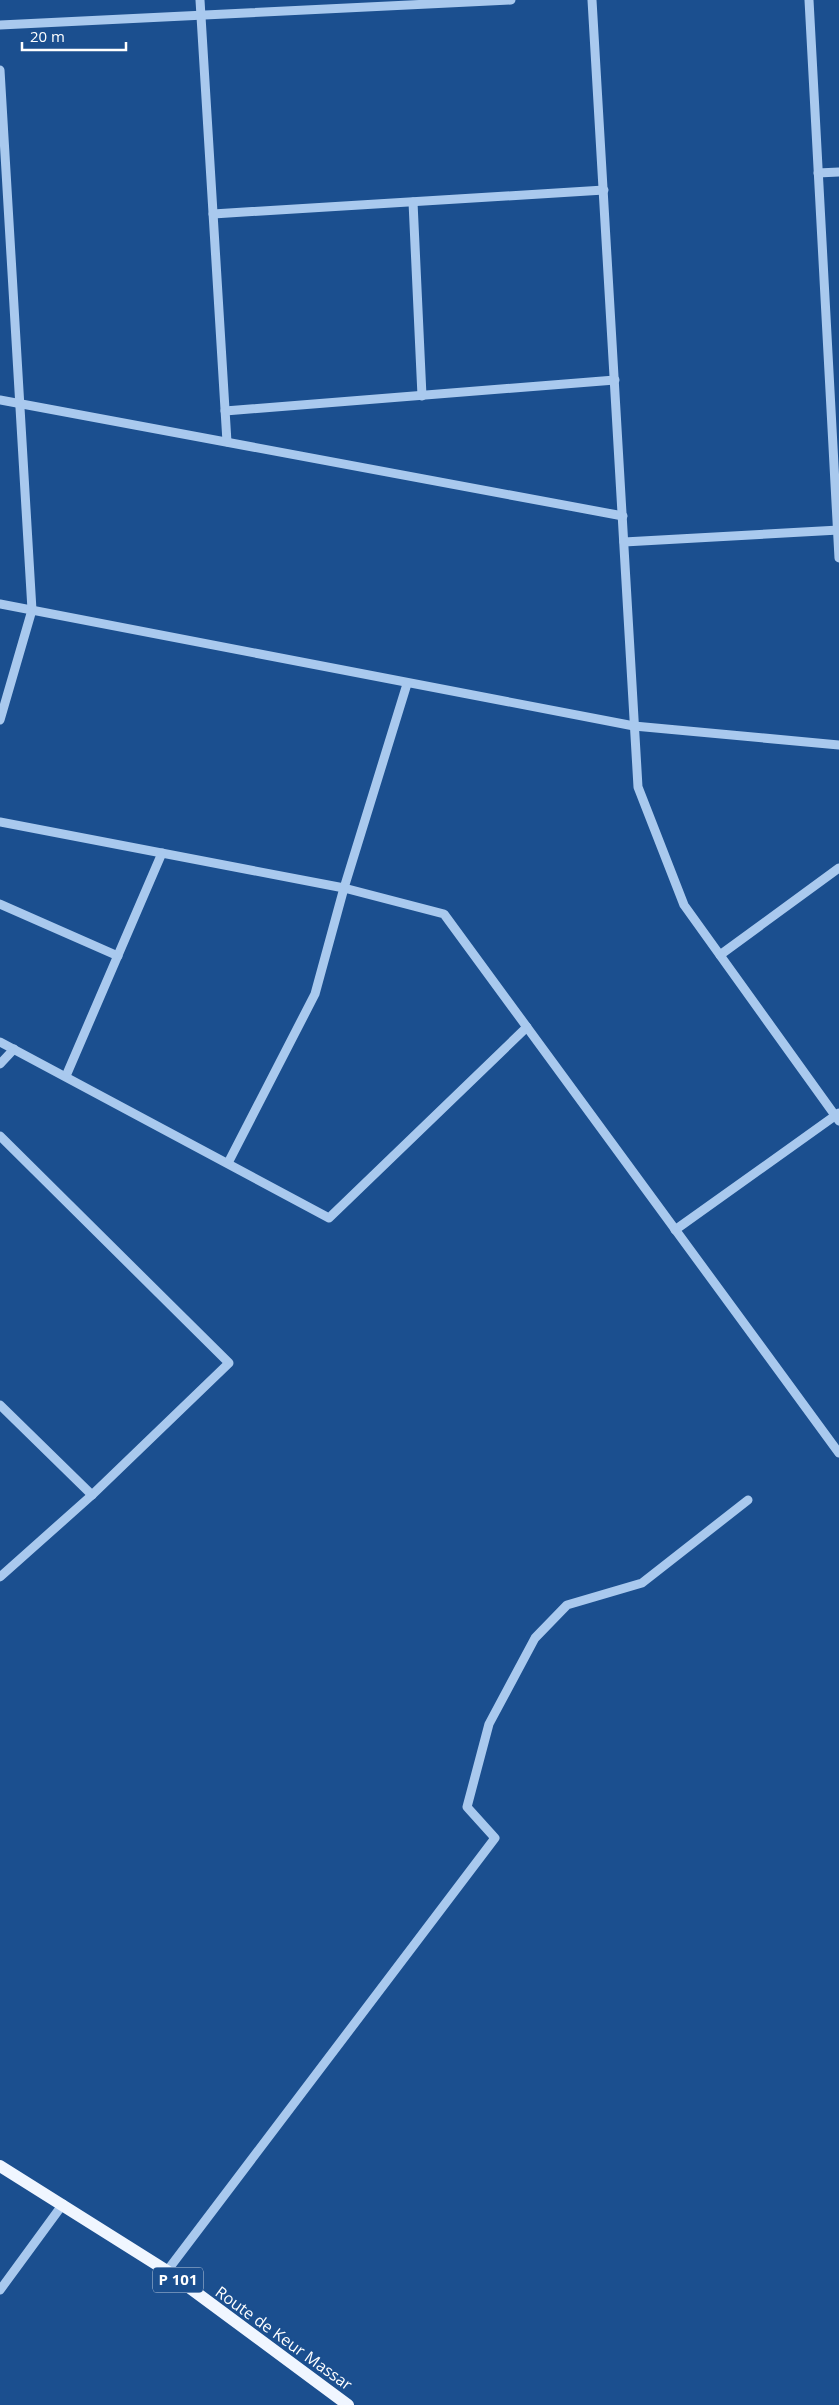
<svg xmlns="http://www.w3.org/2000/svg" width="839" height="2405" viewBox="0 0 839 2405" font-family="'Open Sans',sans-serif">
	<rect width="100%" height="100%" fill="#1b4f8f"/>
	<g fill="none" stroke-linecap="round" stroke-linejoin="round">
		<g stroke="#a9c9ee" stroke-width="9">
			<polyline points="200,0 227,442"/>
			<polyline points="592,0 638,787 684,905 839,1121"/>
			<polyline points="809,0 839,558"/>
			<polyline points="0,25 511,0"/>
			<polyline points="0,70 32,610 0,720"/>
			<polyline points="818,173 839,172"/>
			<polyline points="413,202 422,396"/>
			<polyline points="213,214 604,190"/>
			<polyline points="0,400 623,516"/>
			<polyline points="225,411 615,380"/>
			<polyline points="624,542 839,530"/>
			<polyline points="0,604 634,726 839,745"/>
			<polyline points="0,822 344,888 444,914 839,1453"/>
			<polyline points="0,904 118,956"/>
			<polyline points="720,955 839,868"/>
			<polyline points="0,1042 329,1218 527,1027"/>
			<polyline points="0,1064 14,1049"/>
			<polyline points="66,1076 162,853"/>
			<polyline points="0,1136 229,1363 92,1495 0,1577"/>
			<polyline points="228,1163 315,994 344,888 407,684"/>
			<polyline points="675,1230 839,1113"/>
			<polyline points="0,1405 92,1495"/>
			<polyline points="167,2271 495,1838 467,1807 489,1724 535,1638 567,1605 642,1583 748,1500"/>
			<polyline points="0,2290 63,2204"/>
		</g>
		<polyline stroke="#f0f6ff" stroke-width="12" points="0,2166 167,2271 348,2405"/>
	</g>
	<g text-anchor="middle" stroke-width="4" stroke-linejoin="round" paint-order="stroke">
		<rect fill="#1b4f8f" stroke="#bbcadd" stroke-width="1" x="153" y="2267.5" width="50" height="25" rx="4"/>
		<g font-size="15" font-weight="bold" fill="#fff">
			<text x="178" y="2285">P 101</text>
		</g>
		<g font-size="16" fill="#fff" stroke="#1b4f8f">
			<text transform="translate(284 2338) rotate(36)" y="6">Route de Keur Massar</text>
		</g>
	</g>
	<path d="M22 42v8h104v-8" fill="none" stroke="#ffffff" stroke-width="2.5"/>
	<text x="30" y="42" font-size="15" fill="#ffffff" stroke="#1b4f8f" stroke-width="4" paint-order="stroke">20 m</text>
</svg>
